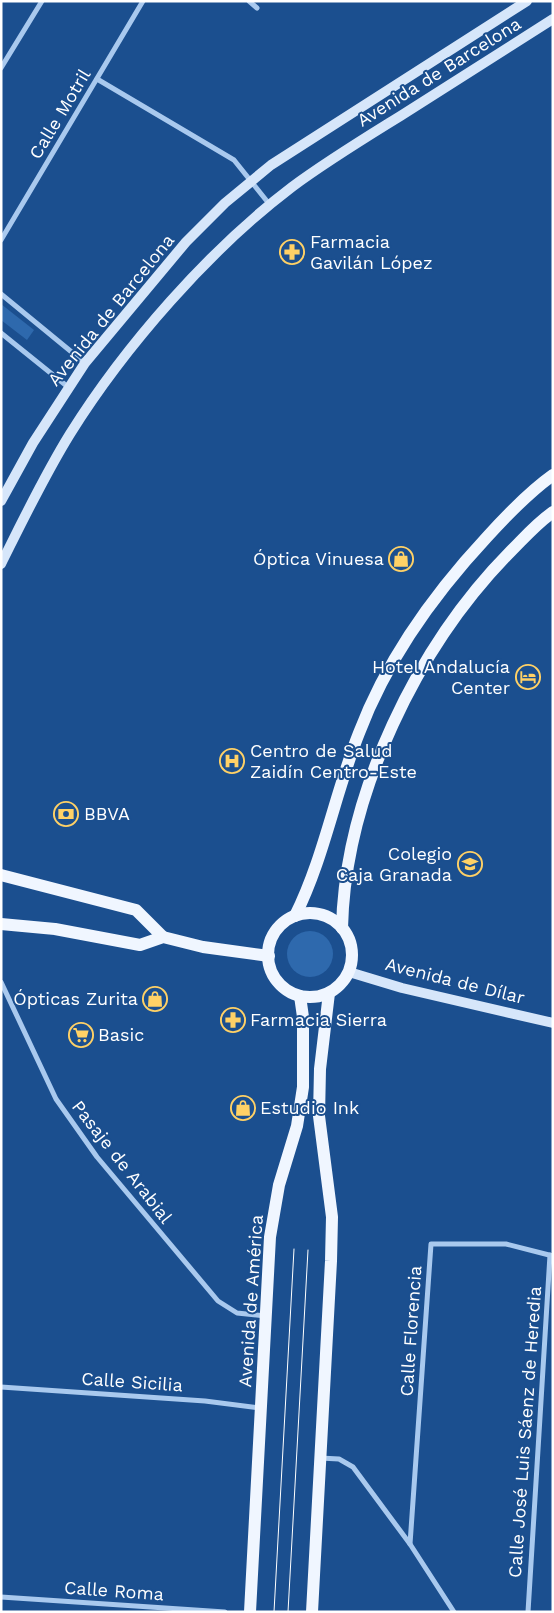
<svg xmlns="http://www.w3.org/2000/svg" width="554" height="1613" viewBox="0 0 554 1613" font-family="'Work Sans',sans-serif">
	<rect width="100%" height="100%" fill="#1b4f8f"/>
	<g fill="#2e69ad">
		<polygon points="1,304 34,330 27,340 1,320"/>
		<circle cx="310" cy="954" r="23"/>
	</g>
	<g fill="none" stroke-linecap="round" stroke-linejoin="round">
		<g stroke="#a9c9ee" stroke-width="5">
			<polyline points="249,1 257,8"/>
			<polyline points="1,68 42,1"/>
			<polyline points="97,79 234,160 270,205"/>
			<polyline points="1,240 143,1"/>
			<polyline points="1,294 85,363"/>
			<polyline points="1,333 68,387"/>
			<polyline points="1,982 56,1099 97,1157 218,1301 237,1313 266,1316"/>
			<polyline points="1,1387 205,1401 260,1408"/>
			<polyline points="320,1458 339,1459 353,1467 410,1544 454,1612"/>
			<polyline points="410,1544 431,1244 506,1244 553,1256"/>
			<polyline points="1,1597 225,1612"/>
			<polyline points="528,1612 550,1255"/>
		</g>
		<g stroke="#d6e6fa" stroke-width="10">
			<polyline points="1,501 33,443 85,363 186,242 225,203 271,165 527,1"/>
			<path d="M1 564C23 520 44 476 70 434 125 346 209 250 292 187 327 161 365 138 402 115 452 83 502 51 553 19"/>
			<polyline points="349,972 402,988 553,1023"/>
		</g>
		<g stroke="#f0f6ff" stroke-width="12">
			<polyline points="1,875 136,910 163,937"/>
			<circle cx="310" cy="955" r="42"/>
			<path d="M295 916C324 858 335 793 359 733 387 659 433 595 487 537 507 515 529 492 553 475"/>
			<polyline points="1,924 55,929 140,945 163,937 203,947 269,956"/>
			<path d="M342 928C345 794 418 645 511 551 525 537 537 523 553 512"/>
			<polyline points="250,1612 270,1237 279,1185 297,1126 303,1087 303,1017 300,996"/>
			<polyline points="312,1612 331,1261 332,1217 319,1116 320,1069 329,993"/>
		</g>
		<g stroke="#fff" stroke-width="1">
			<polyline points="274,1612 294,1249"/>
			<polyline points="288,1612 308,1250"/>
		</g>
	</g>
	<defs>
		<symbol id="pharmacy-ring" viewBox="-11 -11 22 22"><circle r="9.5" fill="#1b4f8f" stroke="#ffd166" stroke-width="1.5"/><path d="M-2-6h4v4h4v4h-4v4h-4v-4h-4v-4h4Z" fill="#ffd166"/></symbol>
		<symbol id="shop-ring" viewBox="-11 -11 22 22"><circle r="9.5" fill="#1b4f8f" stroke="#ffd166" stroke-width="1.5"/><path d="M-5-2.5h2.3a2.7 3.5 0 0 1 5.4 0H5L5.5 6h-11ZM-1.5-2.5h3a1.5 2.3 0 0 0-3 0Z" fill="#ffd166"/></symbol>
		<symbol id="hotel-ring" viewBox="-11 -11 22 22"><circle r="9.5" fill="#1b4f8f" stroke="#ffd166" stroke-width="1.5"/><path d="M-6-4.5h1.5V1H6V5H4.5V3h-9V5H-6ZM-4 0a1.8 1.8 0 1 1 3.6 0ZM.5 0V-2.5h3Q6-2.5 6 0Z" fill="#ffd166"/></symbol>
		<symbol id="hospital-ring" viewBox="-11 -11 22 22"><circle r="9.5" fill="#1b4f8f" stroke="#ffd166" stroke-width="1.5"/><path d="M-5-5h3v3.5h4V-5h3V5h-3V1.5h-4V5h-3Z" fill="#ffd166"/></symbol>
		<symbol id="bank-ring" viewBox="-11 -11 22 22"><circle r="9.5" fill="#1b4f8f" stroke="#ffd166" stroke-width="1.5"/><path d="M-6-4H6V4H-6ZM0-2.3a2.3 2.3 0 1 0 0 4.6a2.3 2.3 0 1 0 0-4.6Z" fill="#ffd166"/></symbol>
		<symbol id="school-ring" viewBox="-11 -11 22 22"><circle r="9.5" fill="#1b4f8f" stroke="#ffd166" stroke-width="1.5"/><path d="M0-5L7-2L0 1L-7-2ZM-4 1L0 2.5L4 1V4Q0 6-4 4Z" fill="#ffd166"/></symbol>
		<symbol id="supermarket-ring" viewBox="-11 -11 22 22"><circle r="9.5" fill="#1b4f8f" stroke="#ffd166" stroke-width="1.5"/><path d="M-6-5.5h2.5l.6 2H6L4.5 2H-2.5L-4.4-4H-6ZM-1.5 3.2a1.3 1.3 0 1 0 .1 0ZM3 3.2a1.3 1.3 0 1 0 .1 0Z" fill="#ffd166"/></symbol>
	</defs>
	<g fill-rule="evenodd">
		<use href="#pharmacy-ring" x="278" y="238" width="28" height="28"/>
		<use href="#shop-ring" x="387" y="545" width="28" height="28"/>
		<use href="#hotel-ring" x="514" y="663" width="28" height="28"/>
		<use href="#hospital-ring" x="218" y="747" width="28" height="28"/>
		<use href="#bank-ring" x="52" y="800" width="28" height="28"/>
		<use href="#school-ring" x="456" y="850" width="28" height="28"/>
		<use href="#shop-ring" x="141" y="985" width="28" height="28"/>
		<use href="#pharmacy-ring" x="219" y="1006" width="28" height="28"/>
		<use href="#supermarket-ring" x="67" y="1021" width="28" height="28"/>
		<use href="#shop-ring" x="229" y="1094" width="28" height="28"/>
	</g>
	<g text-anchor="middle" stroke-width="4" stroke-linejoin="round" paint-order="stroke">
		<g font-size="18" fill="#fff" stroke="#1b4f8f">
			<text transform="translate(439 72) rotate(-32)" y="6">Avenida de Barcelona</text>
			<text transform="translate(60 114) rotate(-59)" y="6">Calle Motril</text>
			<text transform="translate(111 310) rotate(-51)" y="6">Avenida de Barcelona</text>
			<text transform="translate(455 981) rotate(14)" y="6">Avenida de Dílar</text>
			<text transform="translate(122 1162) rotate(52)" y="6">Pasaje de Arabial</text>
			<text transform="translate(251 1301) rotate(-86)" y="6">Avenida de América</text>
			<text transform="translate(411 1331) rotate(-86)" y="6">Calle Florencia</text>
			<text transform="translate(132 1382) rotate(4)" y="6">Calle Sicilia</text>
			<text transform="translate(525 1432) rotate(-86)" y="6">Calle José Luis Sáenz de Heredia</text>
			<text transform="translate(114 1591) rotate(4)" y="6">Calle Roma</text>
		</g>
		<g font-size="18" fill="#fff" stroke="#1b4f8f" text-anchor="start">
			<text x="310" y="248">Farmacia<tspan x="310" dy="21">Gavilán López</tspan></text>
			<text x="384" y="565" text-anchor="end">Óptica Vinuesa</text>
			<text x="510" y="673" text-anchor="end">Hotel Andalucía<tspan x="510" dy="21">Center</tspan></text>
			<text x="250" y="757">Centro de Salud<tspan x="250" dy="21">Zaidín Centro-Este</tspan></text>
			<text x="84" y="820">BBVA</text>
			<text x="452" y="860" text-anchor="end">Colegio<tspan x="452" dy="21">Caja Granada</tspan></text>
			<text x="138" y="1005" text-anchor="end">Ópticas Zurita</text>
			<text x="250" y="1026">Farmacia Sierra</text>
			<text x="98" y="1041">Basic</text>
			<text x="260" y="1114">Estudio Ink</text>
		</g>
	</g>
	<rect width="554" height="1613" fill="none" stroke="#ffffff" stroke-width="5"/>
</svg>
